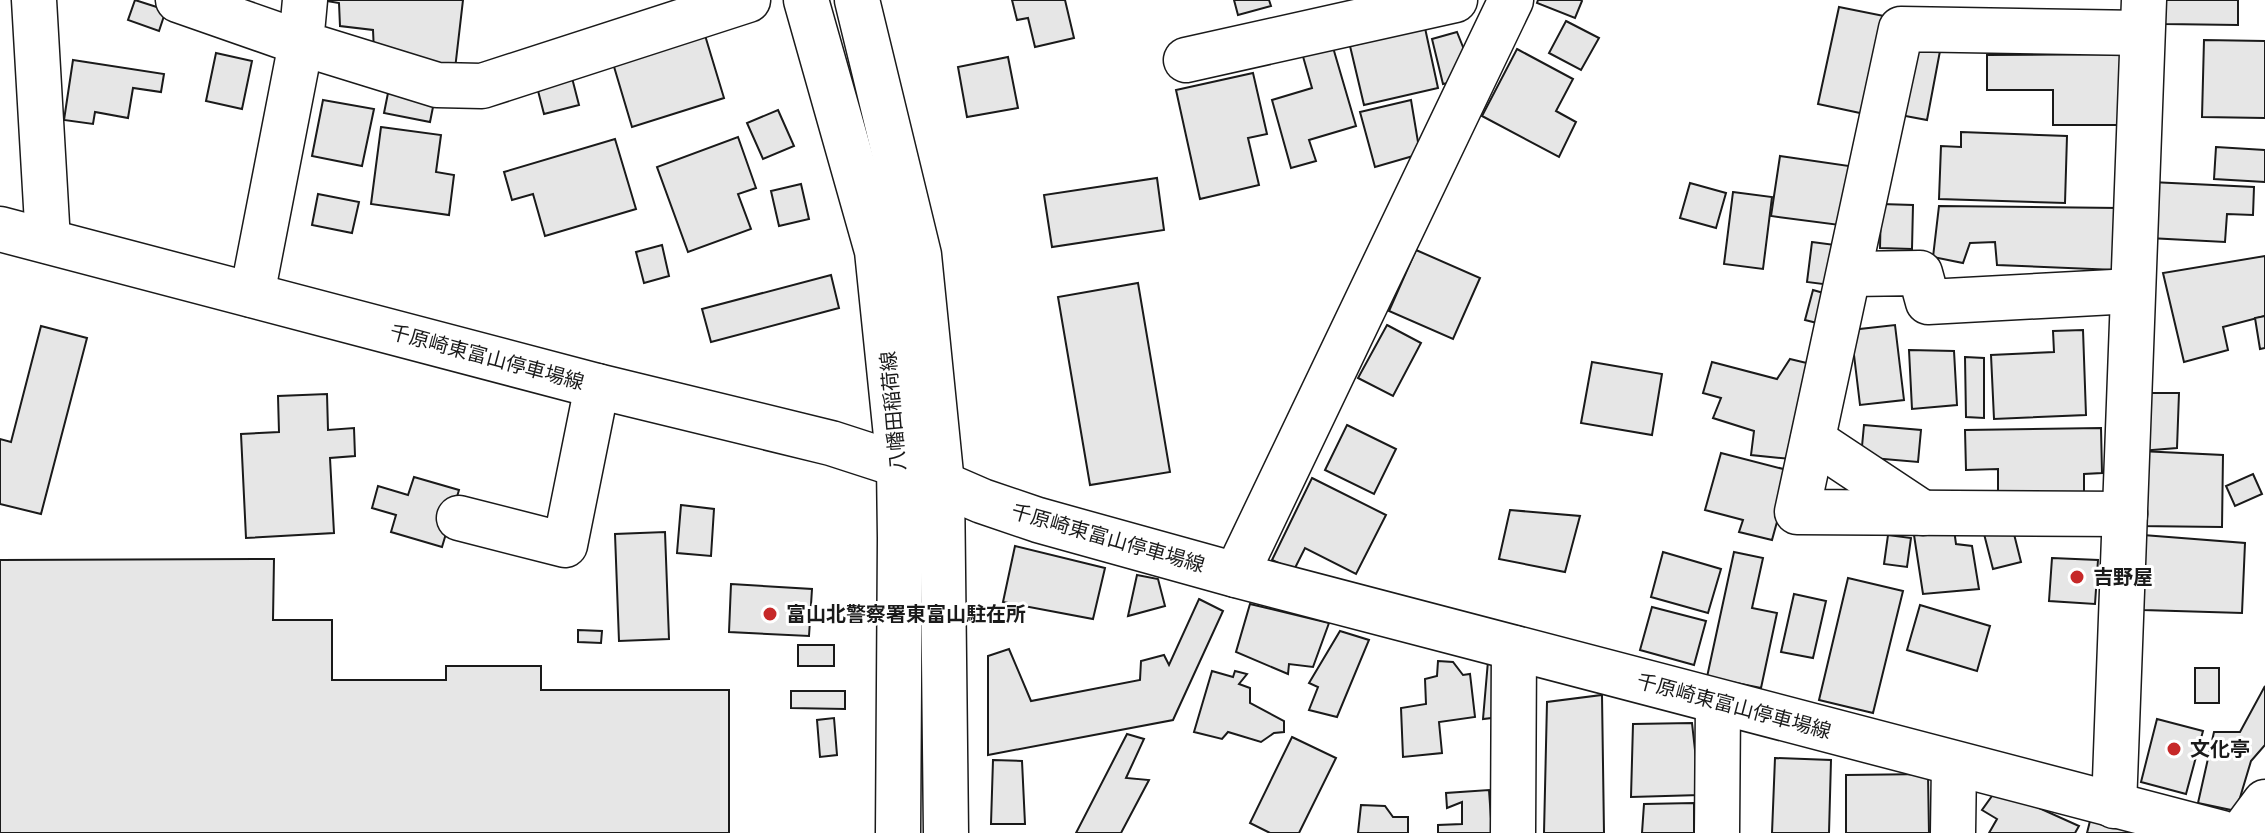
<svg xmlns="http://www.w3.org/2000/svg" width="2265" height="833" viewBox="0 0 2265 833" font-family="Manrope,'Noto Sans JP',sans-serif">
	<rect width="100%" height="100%" fill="#fff"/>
	<g fill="#e6e6e6" stroke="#1a1a1a" stroke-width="2">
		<polygon points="135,0 166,10 159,31 128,20"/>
		<polygon points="321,0 463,0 455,69 374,52 373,30 340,26 339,3"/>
		<polygon points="1012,0 1065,0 1074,38 1035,47 1028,18 1017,20"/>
		<polygon points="1234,0 1269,0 1271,6 1238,15"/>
		<polygon points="1538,0 1581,0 1582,1 1575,18 1537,3"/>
		<polygon points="2164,0 2238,0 2238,25 2164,24"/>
		<polygon points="1839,7 1894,18 1874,116 1818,104"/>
		<polygon points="1566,21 1599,38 1581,70 1549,53"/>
		<polygon points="1425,28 1438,88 1364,105 1350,46"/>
		<polygon points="704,32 724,98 632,127 612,60"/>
		<polygon points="1457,32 1467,57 1458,81 1443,84 1432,39"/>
		<polygon points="2204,40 2265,41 2265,118 2202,117"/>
		<polygon points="1332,44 1356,126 1309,140 1316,161 1291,168 1272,100 1312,88 1302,53"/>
		<polygon points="1913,46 1940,51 1927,120 1900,115"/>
		<polygon points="1517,49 1573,79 1556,111 1576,122 1559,157 1482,116"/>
		<polygon points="216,53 252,61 242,109 206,101"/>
		<polygon points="2124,54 2124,125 2053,125 2053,90 1987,90 1987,55"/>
		<polygon points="1008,57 1018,108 967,117 958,67"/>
		<polygon points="73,60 164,74 161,92 133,88 128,118 95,112 93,124 64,120"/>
		<polygon points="1253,73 1267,134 1248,138 1259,185 1200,199 1176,90"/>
		<polygon points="571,74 579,105 544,114 536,83"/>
		<polygon points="389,88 435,97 430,122 384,113"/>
		<polygon points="323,100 374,109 362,166 312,156"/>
		<polygon points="1411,100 1420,154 1375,167 1360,112"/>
		<polygon points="778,110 794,146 763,159 747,123"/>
		<polygon points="381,127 441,135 436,172 454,175 449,215 371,204"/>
		<polygon points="1961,132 2067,136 2065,203 1939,199 1941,146 1961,147"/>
		<polygon points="738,137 756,188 738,194 751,229 688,252 657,167"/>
		<polygon points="615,139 636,209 545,236 533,194 512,200 504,172"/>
		<polygon points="2216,147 2265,150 2265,182 2214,179"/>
		<polygon points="1780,156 1856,167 1847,226 1771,216"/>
		<polygon points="1157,178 1164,230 1052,247 1044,195"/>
		<polygon points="2151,182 2254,187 2253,215 2227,214 2225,242 2149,238"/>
		<polygon points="1690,183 1726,193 1716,228 1680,218"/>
		<polygon points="801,184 809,219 779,226 771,191"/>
		<polygon points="1733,192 1772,197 1763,269 1724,264"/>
		<polygon points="318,194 359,202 352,233 312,225"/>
		<polygon points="1881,204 1913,205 1912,249 1880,248"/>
		<polygon points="1939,206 2119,208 2116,270 1997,265 1995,242 1970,243 1963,263 1933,257"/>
		<polygon points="1812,242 1843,246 1838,286 1807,282"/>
		<polygon points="662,245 669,276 644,283 636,252"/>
		<polygon points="1416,250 1480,278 1453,339 1389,311"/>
		<polygon points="2265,256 2265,316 2223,327 2228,350 2184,362 2163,273"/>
		<polygon points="831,275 839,308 711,342 702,309"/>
		<polygon points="1138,283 1170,472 1090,485 1058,297"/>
		<polygon points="1813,290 1834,296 1825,325 1805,320"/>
		<polygon points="2265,316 2265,348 2260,349 2255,318"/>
		<polygon points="1387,325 1421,343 1393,396 1358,378"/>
		<polygon points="1895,325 1904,400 1860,405 1851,330"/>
		<polygon points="41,326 87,338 41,514 0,504 0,439 11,442"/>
		<polygon points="2083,330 2086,415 1994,419 1991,355 2054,352 2053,331"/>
		<polygon points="1909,350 1954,351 1957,405 1912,409"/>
		<polygon points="1965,357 1984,358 1984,418 1966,417"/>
		<polygon points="1790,359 1815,365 1791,459 1751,455 1754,431 1713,418 1721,398 1703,393 1712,362 1777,379"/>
		<polygon points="1592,362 1662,374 1652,435 1581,423"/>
		<polygon points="2143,393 2179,393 2177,448 2140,451"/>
		<polygon points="327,394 328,430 354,428 355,456 330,458 334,533 246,538 241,434 279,432 278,396"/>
		<polygon points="1347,425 1396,449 1374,494 1325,470"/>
		<polygon points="1864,425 1921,430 1918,462 1861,457"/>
		<polygon points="2101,428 2102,473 2084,474 2084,493 1998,494 1998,469 1966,470 1965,430"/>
		<polygon points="2140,451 2223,455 2222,527 2137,526"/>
		<polygon points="1721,453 1791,471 1772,540 1739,532 1743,520 1705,510"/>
		<polygon points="2253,474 2262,494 2235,506 2226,486"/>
		<polygon points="414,477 459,490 442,547 391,532 396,515 372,508 378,486 408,495"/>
		<polygon points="1312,478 1386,515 1356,574 1305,548 1294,570 1272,560"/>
		<polygon points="681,505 714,509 711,556 677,553"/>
		<polygon points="1510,510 1580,516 1565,572 1499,559"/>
		<polygon points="1912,522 1953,522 1956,544 1972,546 1979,589 1923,594"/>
		<polygon points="2011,522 2021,562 1993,569 1983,530"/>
		<polygon points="665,532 669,639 619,641 615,534"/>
		<polygon points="1888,535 1911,538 1907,567 1884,564"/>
		<polygon points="2143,535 2245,543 2242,613 2143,610"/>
		<polygon points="1015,546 1105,568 1093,619 1003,602"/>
		<polygon points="1663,552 1721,569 1708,613 1651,597"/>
		<polygon points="1734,552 1763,558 1752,608 1777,613 1761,688 1707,677"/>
		<polygon points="2052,558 2098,560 2095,604 2049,601"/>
		<polygon points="274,559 273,620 332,620 332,680 446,680 446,666 541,666 541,690 729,690 729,833 0,833 0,560"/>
		<polygon points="1137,575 1158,579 1165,606 1128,616"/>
		<polygon points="1848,578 1903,591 1873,713 1819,700"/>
		<polygon points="731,584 812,589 809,636 729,632"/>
		<polygon points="1794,594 1826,601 1813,658 1781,652"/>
		<polygon points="1199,599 1223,611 1173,720 988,755 988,656 1009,649 1031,701 1140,680 1141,661 1164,655 1169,665"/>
		<polygon points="1250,604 1329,623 1313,667 1289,664 1288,674 1236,652"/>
		<polygon points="1920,605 1990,626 1977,671 1907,650"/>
		<polygon points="1652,607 1706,621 1694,665 1640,650"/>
		<polygon points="578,630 602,631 601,643 578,642"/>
		<polygon points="1340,631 1369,640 1337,717 1309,710 1318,687 1309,683"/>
		<rect x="798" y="645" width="36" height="21"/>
		<polygon points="1438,661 1453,662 1463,675 1470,674 1475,717 1439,722 1442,753 1403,757 1401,708 1426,704 1425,679 1437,676"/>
		<polygon points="1488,661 1509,665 1508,716 1483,719"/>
		<rect x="2195" y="668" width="24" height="35"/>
		<polygon points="1212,671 1233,677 1235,671 1247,674 1239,684 1250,688 1250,703 1284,721 1284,732 1274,733 1261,742 1228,732 1222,739 1194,732"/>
		<polygon points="2265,686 2265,745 2251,761 2236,811 2198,803 2214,732 2240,732"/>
		<polygon points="791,691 845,691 845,709 791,708"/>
		<polygon points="1602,695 1604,833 1544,833 1547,702"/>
		<polygon points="834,718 837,755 820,757 817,720"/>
		<polygon points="2157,719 2203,731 2186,794 2141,782"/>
		<polygon points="1692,723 1700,795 1631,797 1633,724"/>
		<polygon points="1127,734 1144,739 1126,778 1149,780 1121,833 1076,833"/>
		<polygon points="1292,737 1336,758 1299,833 1270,833 1250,823"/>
		<polygon points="1775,758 1831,760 1829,833 1772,833"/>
		<polygon points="993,760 1022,761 1025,824 991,824"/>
		<polygon points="1928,774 1929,833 1846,833 1846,775"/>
		<polygon points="1997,789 2079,826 2075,833 1989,833 1997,819 1982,810"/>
		<polygon points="1489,790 1492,833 1438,833 1438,825 1462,824 1462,802 1447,808 1446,793"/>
		<polygon points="1694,803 1694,833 1642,833 1644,804"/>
		<polygon points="1361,805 1385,806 1393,817 1408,817 1408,833 1358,833"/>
		<polygon points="2090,821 2152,833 2087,833"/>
	</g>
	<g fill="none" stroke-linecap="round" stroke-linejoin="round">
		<defs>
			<g id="minor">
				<polyline points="34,0 48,241"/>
				<polyline points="178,0 301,43 252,295"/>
				<polyline points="305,0 301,43 437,85 482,86 748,0"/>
				<polyline points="1186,60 1455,0"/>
				<polyline points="1849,274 1920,273 1928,302 2132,291"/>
				<polyline points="1813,440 1923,513"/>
				<polyline points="2125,514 1797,512 1901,29 2142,33"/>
				<polyline points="459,518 565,545 597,386"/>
				<polyline points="1236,575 1511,0"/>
				<polyline points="2114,806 2144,0"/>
				<polyline points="1513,833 1514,648"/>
				<polyline points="1717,833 1718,702"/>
				<polyline points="1953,833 1954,764"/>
				<polyline points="2242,833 2265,802"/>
			</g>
			<g id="major">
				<polyline points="806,0 877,251 899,465 900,538 898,833"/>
				<polyline points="857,0 919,255 942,484 946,833"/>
				<polyline points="0,229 597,386 831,443 899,465 982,501 1038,520 1236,575 2222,833"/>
			</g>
		</defs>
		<use href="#minor" stroke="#1a1a1a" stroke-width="47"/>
		<use href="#major" stroke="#1a1a1a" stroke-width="47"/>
		<use href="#minor" stroke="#fff" stroke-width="44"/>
		<use href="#major" stroke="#fff" stroke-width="44"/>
	</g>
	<g fill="#c62828" stroke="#fff" stroke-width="3">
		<circle cx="2077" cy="577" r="8"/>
		<circle cx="770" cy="614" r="8"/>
		<circle cx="2174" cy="749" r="8"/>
	</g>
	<g text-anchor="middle" stroke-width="6" stroke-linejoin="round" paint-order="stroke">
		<g font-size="20" fill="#1a1a1a" stroke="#fff">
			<text transform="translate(487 357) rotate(15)" y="7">千原崎東富山停車場線</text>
			<text transform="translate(893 411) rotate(-95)" y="7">八幡田稲荷線</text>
			<text transform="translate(1108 538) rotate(16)" y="7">千原崎東富山停車場線</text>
			<text transform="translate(1734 706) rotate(15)" y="7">千原崎東富山停車場線</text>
		</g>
		<g font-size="20" font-weight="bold" fill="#1a1a1a" stroke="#fff" text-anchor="start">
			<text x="2093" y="584">吉野屋</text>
			<text x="786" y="621">富山北警察署東富山駐在所</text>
			<text x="2190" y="756">文化亭</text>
		</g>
	</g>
</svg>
